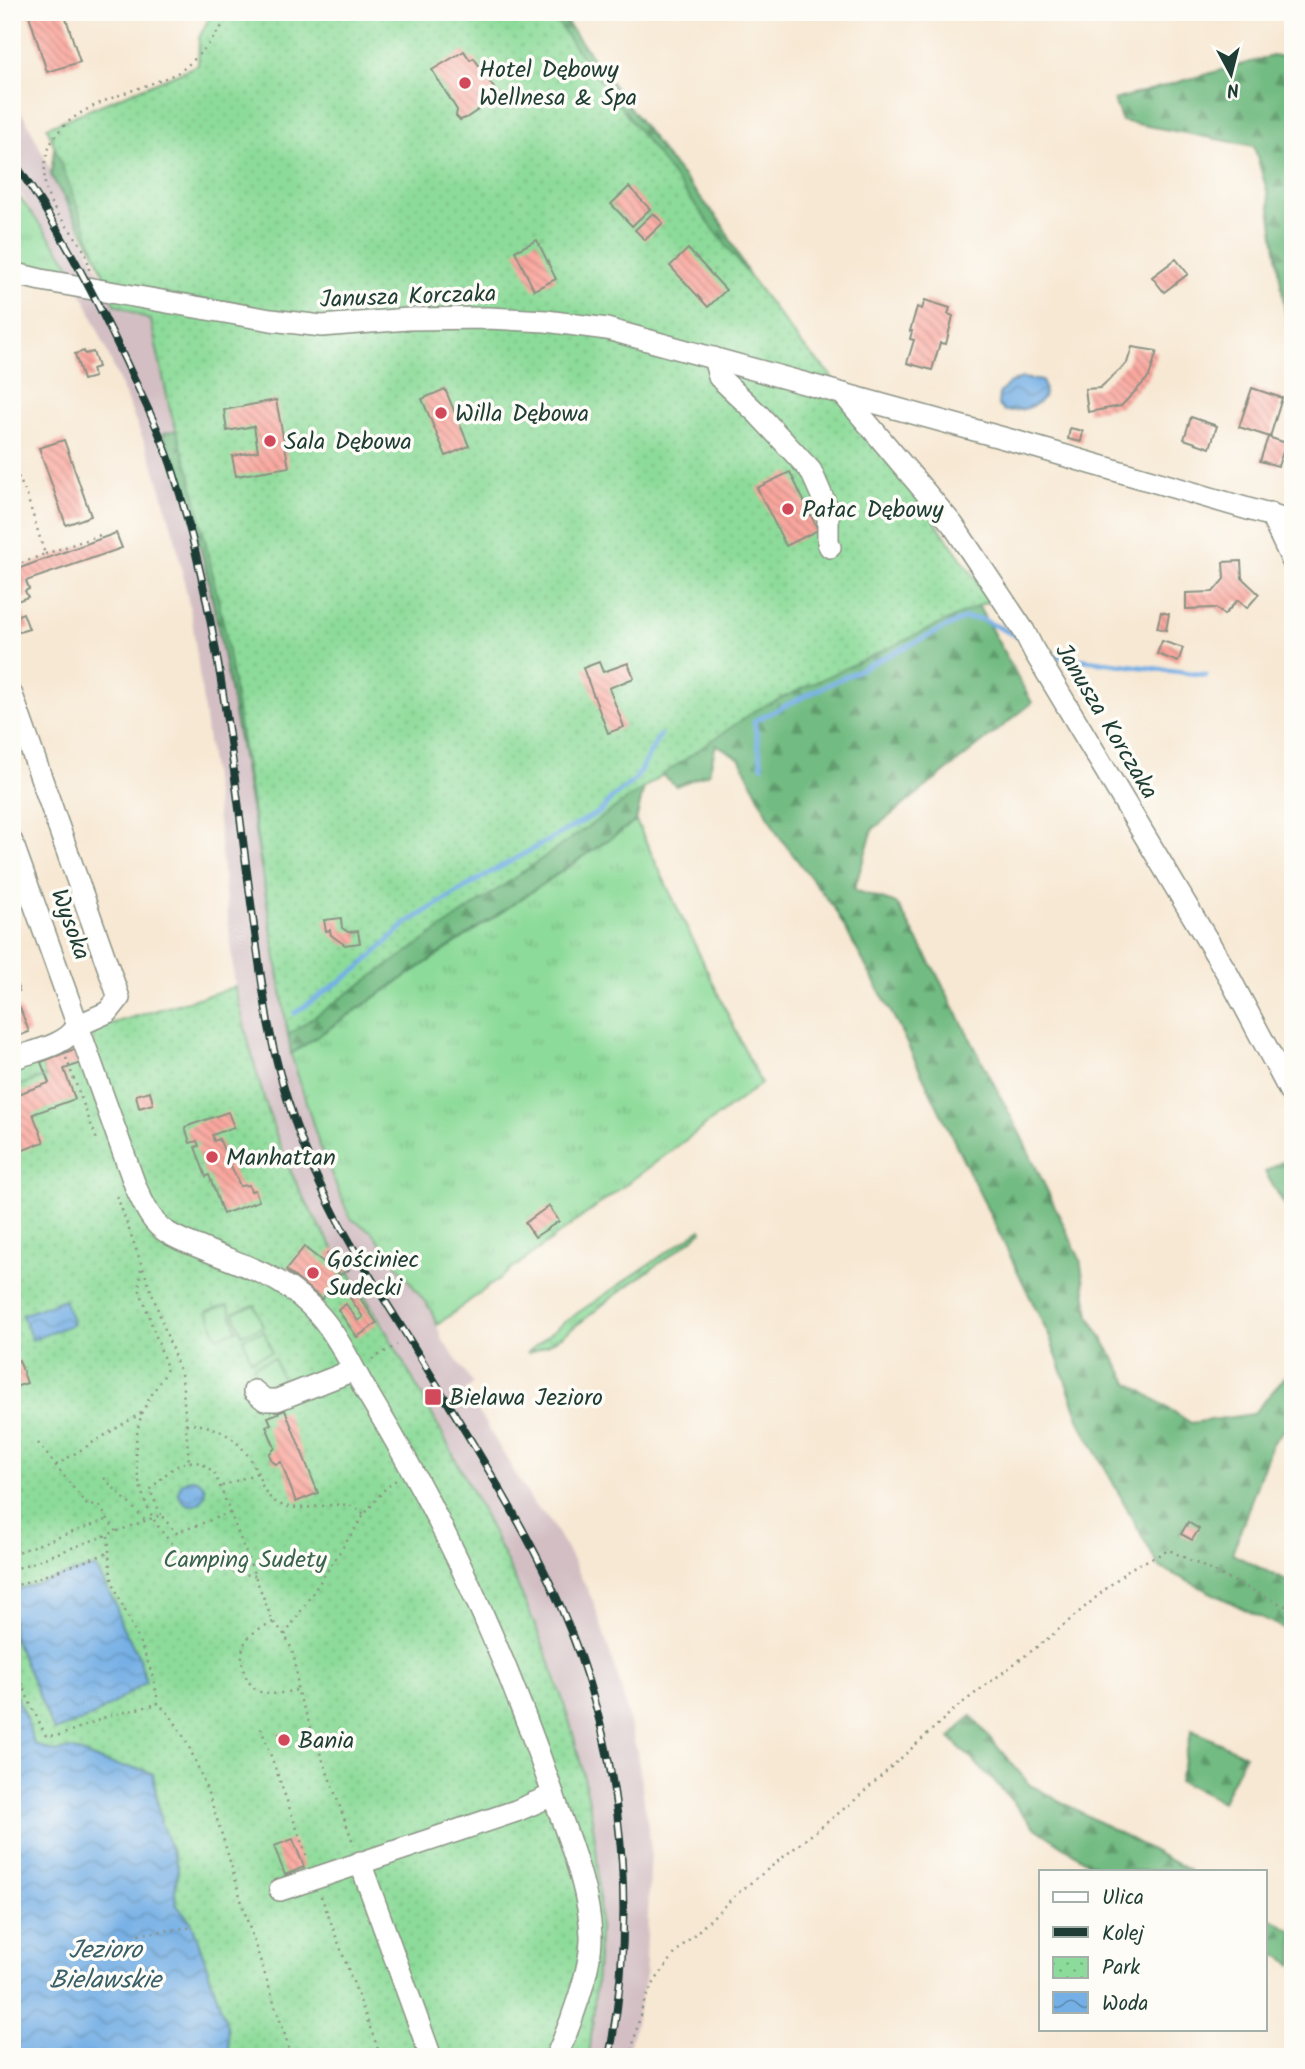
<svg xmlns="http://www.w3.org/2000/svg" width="1305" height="2069" viewBox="0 0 1305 2069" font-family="Kalam,sans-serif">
	<defs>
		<pattern id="grass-tufts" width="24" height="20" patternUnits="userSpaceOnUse" patternTransform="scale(1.75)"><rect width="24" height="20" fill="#8ddb9a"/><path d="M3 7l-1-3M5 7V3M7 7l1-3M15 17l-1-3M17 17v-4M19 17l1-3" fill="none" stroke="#79bd85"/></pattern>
		<pattern id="forest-firs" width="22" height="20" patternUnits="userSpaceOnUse" patternTransform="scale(1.75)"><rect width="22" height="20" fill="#72bb82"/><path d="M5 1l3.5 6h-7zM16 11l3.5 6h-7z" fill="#5d996b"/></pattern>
		<pattern id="park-dots" width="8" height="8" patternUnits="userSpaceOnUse" patternTransform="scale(1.75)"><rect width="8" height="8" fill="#8ddb9a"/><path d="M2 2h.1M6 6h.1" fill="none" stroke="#79bd85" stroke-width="1.8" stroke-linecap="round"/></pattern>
		<pattern id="water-waves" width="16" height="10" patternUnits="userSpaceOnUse" patternTransform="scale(1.75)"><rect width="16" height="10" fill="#74afe5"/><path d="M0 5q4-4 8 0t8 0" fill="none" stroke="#5f90ba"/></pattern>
		<pattern id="building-back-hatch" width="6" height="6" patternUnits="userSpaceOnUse" patternTransform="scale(1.75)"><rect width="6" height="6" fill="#faa79e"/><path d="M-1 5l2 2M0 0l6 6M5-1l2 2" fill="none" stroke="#ca8982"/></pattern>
	</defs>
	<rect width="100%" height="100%" fill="#fdfcf7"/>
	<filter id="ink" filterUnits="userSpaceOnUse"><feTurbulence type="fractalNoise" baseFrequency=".0143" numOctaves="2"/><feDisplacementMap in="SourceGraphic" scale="14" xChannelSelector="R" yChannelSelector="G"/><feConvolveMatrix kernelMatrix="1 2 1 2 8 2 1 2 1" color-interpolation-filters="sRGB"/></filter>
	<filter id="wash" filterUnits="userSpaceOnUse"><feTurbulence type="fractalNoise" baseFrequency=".00686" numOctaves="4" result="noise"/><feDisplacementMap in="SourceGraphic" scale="28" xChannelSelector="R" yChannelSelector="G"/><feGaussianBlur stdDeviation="1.57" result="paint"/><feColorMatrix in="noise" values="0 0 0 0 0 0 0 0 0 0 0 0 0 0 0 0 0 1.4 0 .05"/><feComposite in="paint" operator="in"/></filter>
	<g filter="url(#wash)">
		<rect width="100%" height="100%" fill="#f7e8d3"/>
		<polygon fill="#d2bec3" points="12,102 26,119 115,304 151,321 170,410 191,477 252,778 291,1054 320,1147 350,1218 372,1232 431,1310 442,1339 473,1384 466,1391 534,1505 548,1518 569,1553 594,1603 621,1688 637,1752 651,1849 645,1981 627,2057 589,2057 600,1940 595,1836 579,1754 558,1680 507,1560 410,1372 309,1207 292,1174 263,1099 235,987 216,802 192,619 175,538 153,463 86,301 12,179"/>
		<g fill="url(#grass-tufts)" stroke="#568c67" stroke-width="2">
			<polygon points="12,187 76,273 40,270 12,262"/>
			<polygon points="636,821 761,1084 437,1325 431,1310 372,1232 350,1218 320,1147 291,1054"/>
			<polygon points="41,1061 46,1076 12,1088 12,1071"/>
			<path d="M701 1229 702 1231C672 1256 639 1276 609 1300 588 1316 551 1348 527 1353L563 1323Z"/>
		</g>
		<g fill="url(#forest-firs)" stroke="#487c5b" stroke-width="2">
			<path d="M245 12H559L667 158 721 222 757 291 903 470 1032 703 873 829 854 890 897 904 934 969 1020 1134 1080 1259 1089 1316 1128 1382 1191 1423 1253 1414 1293 1368V1421L1272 1443 1232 1554 1293 1584V1633L1159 1567 1081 1424 1050 1338 896 1021 834 908 778 835 740 759 716 744 709 773 676 786 654 769 644 787 636 821 291 1054C274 938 254 822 233 707 216 614 200 520 163 433L191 427 412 512 112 284 51 175 55 141 214 61Z"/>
			<polygon points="1272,56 1293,57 1293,366 1268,194 1254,146 1122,121 1114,100"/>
			<polygon points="1293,1155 1293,1219 1265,1172"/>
			<polygon points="971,1716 1030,1785 1190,1871 1111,1871 1087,1862 1034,1827 1000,1787 950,1738"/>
			<polygon points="1192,1730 1245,1755 1222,1802 1179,1781"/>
			<polygon points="1265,1915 1293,1931 1293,1965 1265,1947"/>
		</g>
		<g fill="url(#park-dots)" stroke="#568c67" stroke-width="2">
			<polygon points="212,12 551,12 568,38 801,344 828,372 991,600 756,710 288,1035 224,626 191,477 170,410 151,321 115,304 47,127 198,65 199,38"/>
			<path d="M235 987C251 1052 265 1114 292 1174 316 1228 354 1276 384 1328 417 1385 447 1442 477 1501 531 1608 577 1712 594 1832 605 1907 597 1982 589 2057H230L227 2026 192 1923 176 1904 175 1892 178 1867 161 1824 153 1774 144 1770 106 1763 71 1749 54 1752 34 1744 27 1720 12 1689V1088L46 1077 41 1062 93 1042V1029Z"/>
		</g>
		<g fill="#8ddb9a" stroke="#568c67" stroke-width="2">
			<polygon points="228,1305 237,1330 217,1337 208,1311"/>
			<polygon points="255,1305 263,1327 242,1334 234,1312"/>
			<polygon points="264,1331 272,1352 251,1360 243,1338"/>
			<polygon points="274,1358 282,1379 260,1387 253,1366"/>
		</g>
		<g fill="url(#water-waves)" stroke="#4a768c" stroke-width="2">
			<path d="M1022 378 1042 381C1054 405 1022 411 1005 411L998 405 999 394 1009 383Z"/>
			<polygon points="64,1299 73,1324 32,1340 22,1315"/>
			<circle cx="192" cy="1492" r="13"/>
			<polygon points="90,1568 96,1568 116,1605 120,1622 139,1657 146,1682 92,1717 54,1731 13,1636 12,1591"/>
			<polygon points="12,1689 27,1720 34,1744 54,1752 71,1749 106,1763 144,1770 153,1774 161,1824 178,1867 175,1892 176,1904 192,1923 227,2026 230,2057 12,2057"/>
		</g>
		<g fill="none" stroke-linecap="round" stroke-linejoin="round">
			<g stroke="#74afe5" stroke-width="5">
				<polyline points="1044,651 1053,656 1206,675"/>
				<polyline points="762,766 754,721 965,618 981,619 1017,636"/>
				<polyline points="295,1013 359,968 407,923 486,875 601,811 613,797 635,780 660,735"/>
			</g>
		</g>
		<g id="blocks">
			<g fill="url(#building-back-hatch)">
				<polygon points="28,12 64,12 80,62 47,72"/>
				<polygon points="464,51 470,60 474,58 499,96 466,118 460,120 456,116 457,110 432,70"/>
				<polygon points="629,187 650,209 632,226 611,204"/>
				<polygon points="653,213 663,223 645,240 635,230"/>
				<polygon points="537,240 556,279 534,290 515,251"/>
				<polygon points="688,249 726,290 708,307 670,266"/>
				<polygon points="1176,259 1188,274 1164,292 1152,277"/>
				<polygon points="925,300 950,308 948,314 953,316 946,344 940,343 932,370 907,363 914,340 910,339 912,331 910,331 917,307 922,309"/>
				<polygon points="1132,347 1157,351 1149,377 1121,406 1088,412 1085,389 1100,388 1127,363"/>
				<polygon points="84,351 85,354 93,352 98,367 92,369 94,377 83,380 75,354"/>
				<polygon points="1252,388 1282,398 1270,437 1239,427"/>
				<polygon points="445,389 469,446 446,456 422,399"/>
				<polygon points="276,400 289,467 236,476 232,456 258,451 254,426 227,431 224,410"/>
				<polygon points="1191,417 1217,426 1210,448 1184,439"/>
				<polygon points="1070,428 1083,431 1081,442 1068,439"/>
				<polygon points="1268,437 1286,443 1278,466 1260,461"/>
				<polygon points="64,440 91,516 66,525 39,448"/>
				<polygon points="790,472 818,530 786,546 757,488"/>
				<polygon points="12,524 19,543 12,545"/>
				<polygon points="116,533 122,548 26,581 29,589 25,591 28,597 14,602 12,571"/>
				<polygon points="1241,561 1242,578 1259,594 1247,608 1238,600 1224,615 1216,608 1186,609 1186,593 1213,592 1224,579 1223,562"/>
				<polygon points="1161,612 1169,614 1166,630 1157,628"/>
				<polygon points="23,613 29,629 19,632 13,617"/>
				<polygon points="1162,641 1183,648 1178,662 1157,654"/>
				<polygon points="599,662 603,672 628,663 634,678 609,688 624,727 608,733 583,668"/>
				<polygon points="341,918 342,928 348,932 358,931 360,943 345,945 331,935 330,930 326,931 324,920"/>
				<polygon points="12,975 19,991 12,994"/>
				<polygon points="20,1008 29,1032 19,1036 12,1011"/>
				<polygon points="93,1042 99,1057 64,1069 75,1099 33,1114 44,1142 21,1151 12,1126 12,1096 49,1083 41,1062"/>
				<polygon points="150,1091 153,1104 139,1108 136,1095"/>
				<polygon points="228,1112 234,1127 212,1135 214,1141 219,1139 240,1186 249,1185 251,1191 255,1190 259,1201 223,1214 209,1175 206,1177 195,1147 199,1146 197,1141 190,1143 185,1127"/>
				<polygon points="549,1206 559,1221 535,1237 525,1223"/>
				<polygon points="304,1247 340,1275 327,1254 335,1249 349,1270 340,1275 322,1299 286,1270"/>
				<polygon points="349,1282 377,1323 357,1337 338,1310 346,1304 358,1321 363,1317 342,1286"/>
				<polygon points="19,1360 27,1383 15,1387 12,1380 12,1363"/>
				<polygon points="285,1410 318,1493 296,1502 281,1462 276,1464 272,1461 269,1454 275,1448 266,1426 271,1424 268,1417"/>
				<polygon points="1188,1522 1199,1529 1192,1540 1181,1534"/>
				<polygon points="284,1732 289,1745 284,1747 279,1734"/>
				<polygon points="293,1839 304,1867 285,1875 274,1846"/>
			</g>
		</g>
	</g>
	<g filter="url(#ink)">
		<use href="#blocks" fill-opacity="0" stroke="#8b9284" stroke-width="2"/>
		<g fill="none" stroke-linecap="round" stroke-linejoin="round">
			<defs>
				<g id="minor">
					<polyline points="12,273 41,280 271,320 322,326 408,319 488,318 546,321 607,329 1018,442 1293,522"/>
					<polyline points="714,358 719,377 759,415 811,471 828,510 828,543 830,547"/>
					<polyline points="843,394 953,525 1024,631 1034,651 1227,973 1293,1097"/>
					<polyline points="1270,514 1293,562"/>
					<polyline points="12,695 119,998 108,1012 77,1026"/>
					<path d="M12 842 136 1188C143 1202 149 1218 161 1228 172 1237 186 1242 199 1247 247 1268 285 1275 321 1317 340 1339 353 1369 368 1394 446 1522 506 1656 554 1797 569 1841 589 1888 591 1935 592 1968 570 2026 556 2057"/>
					<path d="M12 1059C33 1051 66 1046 77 1026"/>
					<polyline points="254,1391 265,1400 277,1400 354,1370"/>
					<polyline points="360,1862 431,2057"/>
					<polyline points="280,1890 516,1811 553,1795"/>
				</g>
			</defs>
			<use href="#minor" stroke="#8b9284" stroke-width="24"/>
			<g stroke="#8b9284" stroke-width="2.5" stroke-dasharray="2 5" stroke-linecap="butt">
				<path d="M89 270C88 244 64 227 52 205 44 190 43 176 46 159 55 104 136 94 179 72 201 56 217 35 231 12"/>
				<polyline points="12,464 26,493 45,554 12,567"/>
				<polyline points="45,554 103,534"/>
				<polyline points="12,636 17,650"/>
				<polyline points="66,1058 97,1140"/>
				<polyline points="117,1196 182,1377 189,1462"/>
				<path d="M141 1269 139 1288 167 1368C165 1377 158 1383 154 1391 148 1400 143 1410 140 1420 126 1469 147 1534 194 1560 213 1570 235 1572 256 1576"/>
				<polyline points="372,1359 397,1345"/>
				<path d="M186 1424C219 1423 244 1442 257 1472 262 1485 265 1496 277 1503 304 1518 348 1491 364 1515"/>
				<polyline points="38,1443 86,1504 100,1507 117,1533"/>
				<polyline points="56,1465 143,1412"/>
				<polyline points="104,1478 147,1522"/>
				<polyline points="222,1486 257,1473"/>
				<path d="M161 1515 150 1490C169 1470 190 1447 215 1474L273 1622C293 1639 298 1666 297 1690"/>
				<path d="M108 1536C110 1552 108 1570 114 1585 129 1625 154 1661 158 1704 198 1732 232 1871 247 1920 260 1960 273 1999 286 2038L290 2057"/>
				<polyline points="12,1554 109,1519"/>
				<polyline points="12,1570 161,1515 176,1533 232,1512"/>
				<polyline points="12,1587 108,1553"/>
				<path d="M273 1622C264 1626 251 1632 246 1641 237 1655 243 1682 258 1691 270 1697 285 1692 297 1690L354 1845"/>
				<polyline points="285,1635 364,1515 383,1491 397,1479"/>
				<polyline points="12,1657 29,1701 46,1736 61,1735 108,1716 158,1704"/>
				<polyline points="261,1728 308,1860"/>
				<polyline points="321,1896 381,2057"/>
				<polyline points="141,1941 139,1934 193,1927"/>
				<polyline points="630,2057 643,2004 655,1981 677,1951 738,1893 855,1800 957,1707 1050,1637 1129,1569 1169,1550 1293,1610"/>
			</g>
			<use href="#minor" stroke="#fff" stroke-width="21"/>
			<defs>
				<path id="rail" d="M12 159C58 225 92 290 126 362 143 399 162 435 174 474 230 652 238 839 268 1022 281 1090 304 1156 336 1217 361 1264 390 1308 417 1352 462 1427 511 1502 549 1581 619 1729 641 1895 609 2057"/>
			</defs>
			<use href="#rail" stroke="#1f3d34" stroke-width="8"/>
			<use href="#rail" stroke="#fdfcf7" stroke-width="5" stroke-dasharray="16" stroke-linecap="butt"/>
		</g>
	</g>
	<g fill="#d1495b" stroke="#fdfcf7" stroke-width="2.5">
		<circle cx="465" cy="83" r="7"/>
		<circle cx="441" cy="413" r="7"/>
		<circle cx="270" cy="441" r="7"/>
		<circle cx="788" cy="509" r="7"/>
		<circle cx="212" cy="1157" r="7"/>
		<circle cx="313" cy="1273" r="7"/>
		<rect x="424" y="1388" width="18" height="18" rx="3.5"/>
		<circle cx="284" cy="1740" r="7"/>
	</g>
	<g text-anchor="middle" stroke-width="7" stroke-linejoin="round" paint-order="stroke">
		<g font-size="24" fill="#1f3d34" stroke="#fdfcf7" text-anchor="start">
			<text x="479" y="77">Hotel Dębowy<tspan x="479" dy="28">Wellnesa &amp; Spa</tspan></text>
			<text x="455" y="421">Willa Dębowa</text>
			<text x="284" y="449">Sala Dębowa</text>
			<text x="802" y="517">Pałac Dębowy</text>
			<text x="226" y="1165">Manhattan</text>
			<text x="327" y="1267">Gościniec<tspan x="327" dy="28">Sudecki</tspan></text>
			<text x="449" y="1405">Bielawa Jezioro</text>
			<text x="298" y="1748">Bania</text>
		</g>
		<g font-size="24" fill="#1f3d34" stroke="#fdfcf7">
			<text transform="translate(408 296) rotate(-2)" y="8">Janusza Korczaka</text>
			<text transform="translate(1107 721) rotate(59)" y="8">Janusza Korczaka</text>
			<text transform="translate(71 924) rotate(70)" y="8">Wysoka</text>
		</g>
		<g font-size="24" fill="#3a644e" stroke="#fdfcf7">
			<text x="245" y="1567">Camping Sudety</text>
		</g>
		<g font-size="26" font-style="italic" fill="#395f69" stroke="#fdfcf7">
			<text x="105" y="1958">Jezioro<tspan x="105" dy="30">Bielawskie</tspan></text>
		</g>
	</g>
	<rect width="1305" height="2069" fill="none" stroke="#fdfcf7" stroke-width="42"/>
	<rect x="1039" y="1870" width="228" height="161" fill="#fdfcf7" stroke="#a4b0a9" stroke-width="2"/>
	<rect x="1053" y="1892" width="35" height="10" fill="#ffffff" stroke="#a4b0a9" stroke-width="2"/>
	<text x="1102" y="1904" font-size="21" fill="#1f3d34">Ulica</text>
	<rect x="1053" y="1927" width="35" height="10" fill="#1f3d34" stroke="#a4b0a9" stroke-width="2"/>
	<text x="1102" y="1940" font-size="21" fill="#1f3d34">Kolej</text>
	<rect x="1053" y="1957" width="35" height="21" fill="url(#park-dots)" stroke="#a4b0a9" stroke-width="2"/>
	<text x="1102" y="1974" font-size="21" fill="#1f3d34">Park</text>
	<rect x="1053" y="1992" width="35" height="21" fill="url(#water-waves)" stroke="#a4b0a9" stroke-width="2"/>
	<text x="1102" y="2010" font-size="21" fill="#1f3d34">Woda</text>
	<g transform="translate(1231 74) rotate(173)" stroke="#fdfcf7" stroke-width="5" paint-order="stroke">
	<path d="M0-5L12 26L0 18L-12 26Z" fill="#1f3d34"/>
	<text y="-10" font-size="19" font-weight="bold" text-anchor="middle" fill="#1f3d34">N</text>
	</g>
</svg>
